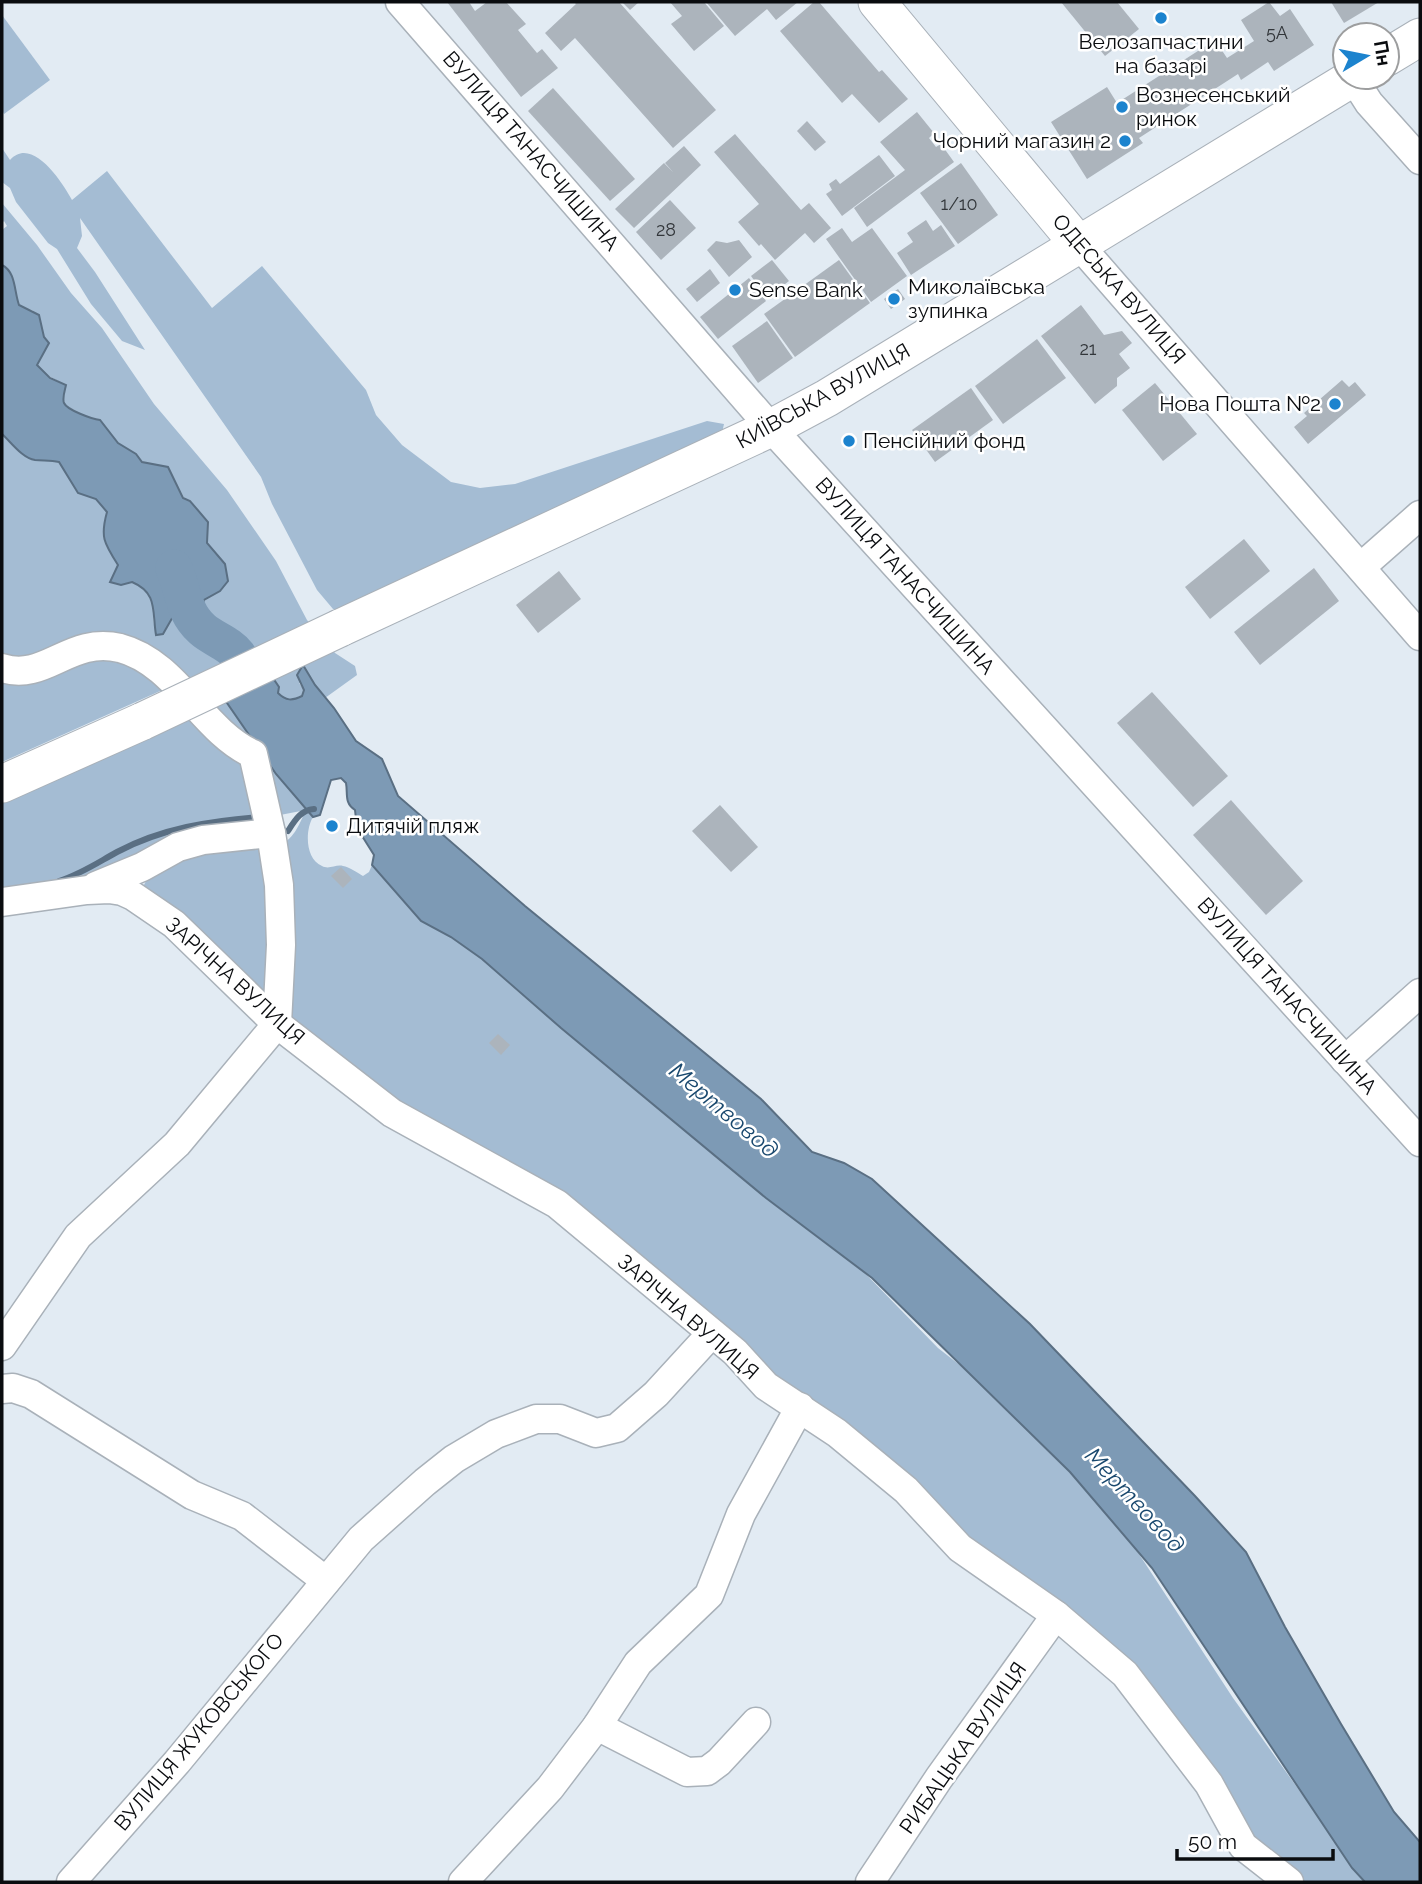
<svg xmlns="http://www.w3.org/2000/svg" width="1422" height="1884" viewBox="0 0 1422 1884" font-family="Raleway,sans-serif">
	<rect width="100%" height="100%" fill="#e2ebf3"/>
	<g fill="#a4bcd3">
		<polygon points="2,15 50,80 4,114 2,110"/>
		<path d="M2 148 10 160C32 135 63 183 72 200L107 171 212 308 262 266 366 390 376 415 402 445 451 482 480 488 515 484 707 421 724 424 721 437 353 612 333 609 317 590 272 504 261 477 80 218 82 236 77 248 95 272 145 350 122 341 91 304 57 249 48 243 16 202 10 188 2 182Z"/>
		<path d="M2 203 37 245 71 293 102 328 154 404 227 490 276 561 307 620 335 653 355 666 357 675 325 698 315 685 299 683 304 690 302 696C292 701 286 701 278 693L254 650C235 643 208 635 199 615L204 600 220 591 228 581 225 564 207 543 208 522 190 501 184 498 168 468 142 462C135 454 128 452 120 445 102 430 86 416 65 405L60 382 43 373 37 365C50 345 44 328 32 310 3 308 24 275 2 265V230L7 226 4 221 2 223Z"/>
		<path d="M2 434 32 460 45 459 59 462 78 493 96 499 107 512C100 537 105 543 118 565L110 582 121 585 132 582C153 591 153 604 154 625L163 634 175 612 183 611C199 621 206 639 225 646L231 660 205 684 227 702 254 742 149 657 2 660Z"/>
		<polygon points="105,652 169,687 2,762 2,674"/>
		<polygon points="192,714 247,764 263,818 87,879 2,895 2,797"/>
		<path d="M263 755 313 817C305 830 305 859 322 866 329 870 336 864 343 866 349 867 358 873 363 876L369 872 372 865 421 921 451 937 482 959 561 1028 856 1264 938 1348 1002 1398 1122 1528 1233 1698 1365 1882H1294L1246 1844 1112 1656 563 1202 402 1110 283 1017 277 847C294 839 298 827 306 810L280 815Z"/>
		<polygon points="254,847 260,850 268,860 268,988 262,992 143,887 148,877 178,854"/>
	</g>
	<path fill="#7d9ab5" stroke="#5a6f83" stroke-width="2" d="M2 265C16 272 14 291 19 305L39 315 44 337 49 343 37 365 50 378 66 385C65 390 62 398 64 403 67 410 92 419 100 420L118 443 136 454 142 462 168 467 183 498 190 501 208 522 207 543 225 564 228 581 220 591 204 600 199 615 202 623 226 640 254 650 279 687 278 693C286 701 292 701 302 696L304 690 297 675 303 665 315 685 334 708 356 741 382 759 398 796 525 906 761 1099 812 1152 844 1163 872 1179 1030 1324 1195 1496 1246 1552 1285 1627 1341 1724 1394 1812 1420 1842V1882H1365L1352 1868 1152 1568 1070 1472 872 1278 766 1198 561 1028 482 959 451 937 421 921 372 865 374 855 357 828 355 810C344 803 348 794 346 783L341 778 331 780 320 815 313 817 276 774 227 703 205 684 231 659 225 646C207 639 199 621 183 611L175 613 163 634 156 635C152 611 158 593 132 582L121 585 110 582 118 565C104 543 100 537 107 512L96 499 78 493 59 462C50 460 43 461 35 460 22 458 11 442 2 434Z"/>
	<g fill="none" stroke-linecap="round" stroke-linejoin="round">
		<g stroke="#5a6f83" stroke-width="6">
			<path d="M288 831C295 820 301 810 314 809"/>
			<path d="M59 881C81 874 97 863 117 852 162 828 210 821 259 817"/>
		</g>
		<path stroke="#7d9ab5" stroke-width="37" d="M174 568C183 590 183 612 202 629 213 639 229 643 238 655"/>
	</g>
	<g fill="#acb4bc">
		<polygon points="447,2 469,2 475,11 487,2 506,2 526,24 518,30 537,53 542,49 558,68 521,97"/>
		<polygon points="574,2 619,2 716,110 673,148 575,38 561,51 545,33 576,4"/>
		<polygon points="622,2 639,2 630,10"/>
		<polygon points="670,2 704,2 724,26 694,51 671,24 682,16"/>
		<polygon points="706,2 798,2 776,20 767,9 735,36"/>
		<polygon points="814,2 819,2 879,72 882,70 908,99 879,123 852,94 842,103 780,31"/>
		<polygon points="1061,2 1117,2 1139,29 1105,56"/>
		<polygon points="1269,2 1280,16 1290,9 1314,45 1274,71 1268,62 1241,80 1238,74 1139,138 1143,143 1087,179 1051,122 1107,87 1117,103 1215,40 1227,58 1254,41 1241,20"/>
		<polygon points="1331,2 1379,2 1344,23"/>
		<polygon points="553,88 635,179 610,201 528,111"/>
		<polygon points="917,112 934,133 929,138 936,147 941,144 954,162 867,227 854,208 905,170 880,142"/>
		<polygon points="807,121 826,142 815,151 797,131"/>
		<polygon points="735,134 801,210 809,203 831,228 814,243 805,233 775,260 761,244 759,246 738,222 759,204 714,152"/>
		<polygon points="684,146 701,165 634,228 615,209 664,163 673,172 665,163"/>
		<polygon points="879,155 895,176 842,216 826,194 832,190 829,184 836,179 840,184"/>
		<polygon points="961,163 998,215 958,244 920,193"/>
		<polygon points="670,200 696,228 661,260 636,232"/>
		<polygon points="926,220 933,231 941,225 955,246 911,275 897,253 913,242 907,233"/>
		<polygon points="842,228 852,242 872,228 907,276 871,302 826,239"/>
		<polygon points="739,240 752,257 729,277 707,250 716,241 727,243"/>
		<polygon points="772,260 789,281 767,298 751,276"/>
		<polygon points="839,260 870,303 795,357 764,314"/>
		<polygon points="710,269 720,283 697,302 686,289"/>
		<polygon points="749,278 766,301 718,339 700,317"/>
		<polygon points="898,289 905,299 891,309 884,299"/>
		<polygon points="1081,305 1104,335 1122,331 1132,343 1119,354 1130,368 1117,378 1117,386 1095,404 1041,336"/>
		<polygon points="767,321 793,358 758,383 732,346"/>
		<polygon points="1037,339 1066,378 1003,424 975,386"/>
		<polygon points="1342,380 1349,387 1355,382 1366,395 1308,444 1294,427 1307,416 1304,413"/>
		<polygon points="1155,383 1197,434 1163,461 1122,410"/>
		<polygon points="971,388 993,420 935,462 912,430"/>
		<polygon points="1244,539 1270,571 1210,619 1185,587"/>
		<polygon points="1314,568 1339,601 1260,665 1234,632"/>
		<polygon points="559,571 581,599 538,633 516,605"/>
		<polygon points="1152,692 1228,776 1193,807 1117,723"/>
		<polygon points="1231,800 1303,881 1266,915 1193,835"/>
		<polygon points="720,805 758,847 731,872 692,831"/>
		<polygon points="341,867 352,879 343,888 331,876"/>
		<polygon points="498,1034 510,1045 501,1055 489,1043"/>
	</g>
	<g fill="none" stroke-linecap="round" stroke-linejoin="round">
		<defs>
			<g id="minor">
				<polyline points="400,2 771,428 1420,1142"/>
				<polyline points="1353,78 1369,103 1420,160"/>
				<polyline points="1080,246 1420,636"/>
				<polyline points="1361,567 1420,515"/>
				<path d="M2 668C46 682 69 636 120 648 177 663 202 731 253 754L271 833 279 885 281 945 277 1024 177 1144 78 1236 2 1346"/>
				<polyline points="96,886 142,867 178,847 203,840 271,833"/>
				<polyline points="2,902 87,890 109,889 122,891 133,896 174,924 277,1024 392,1113 557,1204 735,1352 766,1386 837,1433 906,1490 960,1548 1056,1615 1125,1674 1209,1784 1243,1846 1289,1882"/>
				<polyline points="1345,1060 1420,993"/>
				<polyline points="2,1389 13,1388 31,1394 192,1495 242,1516 326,1581"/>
				<polyline points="597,1726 687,1772 707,1771 719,1762 756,1722"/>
				<polyline points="71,1882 177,1762 361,1539 425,1482 454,1459 496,1434 536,1419 560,1419 596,1433 617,1428 656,1394 711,1334"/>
				<polyline points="463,1882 550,1788 597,1726 638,1663 709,1595 741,1514 800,1407"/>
				<polyline points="870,1882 939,1778 1056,1615"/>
			</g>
			<g id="major">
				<polyline points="877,2 1080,246"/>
				<polyline points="1387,57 1420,37"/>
				<polyline points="340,628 771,428 827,398 1354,77"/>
				<polyline points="2,784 143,721"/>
			</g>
		</defs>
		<use href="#minor" stroke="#a9b1b9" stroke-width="31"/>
		<use href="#major" stroke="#a9b1b9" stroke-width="39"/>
		<use href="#minor" stroke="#fff" stroke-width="28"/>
		<use href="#major" stroke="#fff" stroke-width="37"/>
		<defs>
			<polyline id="major-bridge" points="143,721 340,628"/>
		</defs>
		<use href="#major-bridge" stroke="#a9b1b9" stroke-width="39" stroke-linecap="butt"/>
		<use href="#major-bridge" stroke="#fff" stroke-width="37"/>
	</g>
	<g fill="#1c83ce" stroke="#fff" stroke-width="2.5">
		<circle cx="1161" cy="18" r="7"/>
		<circle cx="1122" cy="107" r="7"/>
		<circle cx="1125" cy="141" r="7"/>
		<circle cx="735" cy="290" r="7"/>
		<circle cx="894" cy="299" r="7"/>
		<circle cx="1335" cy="404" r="7"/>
		<circle cx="849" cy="441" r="7"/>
		<circle cx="332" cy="826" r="7"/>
	</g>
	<g text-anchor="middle" stroke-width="5" stroke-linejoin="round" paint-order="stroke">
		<g font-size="18" fill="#32363a">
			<text x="1277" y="39">5А</text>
			<text x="959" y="210">1/10</text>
			<text x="666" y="236">28</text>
			<text x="1088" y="355">21</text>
		</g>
		<g font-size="21" fill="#0a0c0f" stroke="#fff" text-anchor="start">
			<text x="1161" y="49" text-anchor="middle">Велозапчастини<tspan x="1161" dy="24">на базарі</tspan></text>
			<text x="1136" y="102">Вознесенський<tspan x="1136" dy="24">ринок</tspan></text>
			<text x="1111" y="148" text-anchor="end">Чорний магазин 2</text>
			<text x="908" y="294">Миколаївська<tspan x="908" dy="24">зупинка</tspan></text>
			<text x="749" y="297">Sense Bank</text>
			<text x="1321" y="411" text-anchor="end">Нова Пошта №2</text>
			<text x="863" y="448">Пенсійний фонд</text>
			<text x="346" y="833">Дитячій пляж</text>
		</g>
		<g font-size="21" fill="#0a0c0f" stroke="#fff">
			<text transform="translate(531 151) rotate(49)" y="7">ВУЛИЦЯ ТАНАСЧИШИНА</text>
			<text transform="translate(1119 289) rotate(49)" y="7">ОДЕСЬКА ВУЛИЦЯ</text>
			<text transform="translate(823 396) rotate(-29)" y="7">КИЇВСЬКА ВУЛИЦЯ</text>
			<text transform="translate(905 576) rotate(48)" y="7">ВУЛИЦЯ ТАНАСЧИШИНА</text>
			<text transform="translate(235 981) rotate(42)" y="7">ЗАРІЧНА ВУЛИЦЯ</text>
			<text transform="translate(1287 996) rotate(48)" y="7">ВУЛИЦЯ ТАНАСЧИШИНА</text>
			<text transform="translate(688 1317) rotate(41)" y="7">ЗАРІЧНА ВУЛИЦЯ</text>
			<text transform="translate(199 1732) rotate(-50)" y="7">ВУЛИЦЯ ЖУКОВСЬКОГО</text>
			<text transform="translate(963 1748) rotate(-55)" y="7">РИБАЦЬКА ВУЛИЦЯ</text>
		</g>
		<g font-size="23" font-style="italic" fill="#19486e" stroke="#fff">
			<text transform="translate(724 1110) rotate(40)" y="8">Мертвовод</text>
			<text transform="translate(1135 1500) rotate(47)" y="8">Мертвовод</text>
		</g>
	</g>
	<rect width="1422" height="1884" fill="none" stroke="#0a0c0f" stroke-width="7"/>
	<g transform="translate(1366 56) rotate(80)"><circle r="33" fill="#ffffff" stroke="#9d9e9f" stroke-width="2"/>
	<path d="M0-5L12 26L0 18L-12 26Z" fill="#1c83ce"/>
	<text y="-10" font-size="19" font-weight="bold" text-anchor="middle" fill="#0a0c0f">Пн</text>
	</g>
	<path d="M1177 1849v10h156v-10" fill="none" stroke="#0a0c0f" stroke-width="3.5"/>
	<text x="1188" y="1849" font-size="21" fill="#0a0c0f" stroke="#ffffff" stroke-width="5" paint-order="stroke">50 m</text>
</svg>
